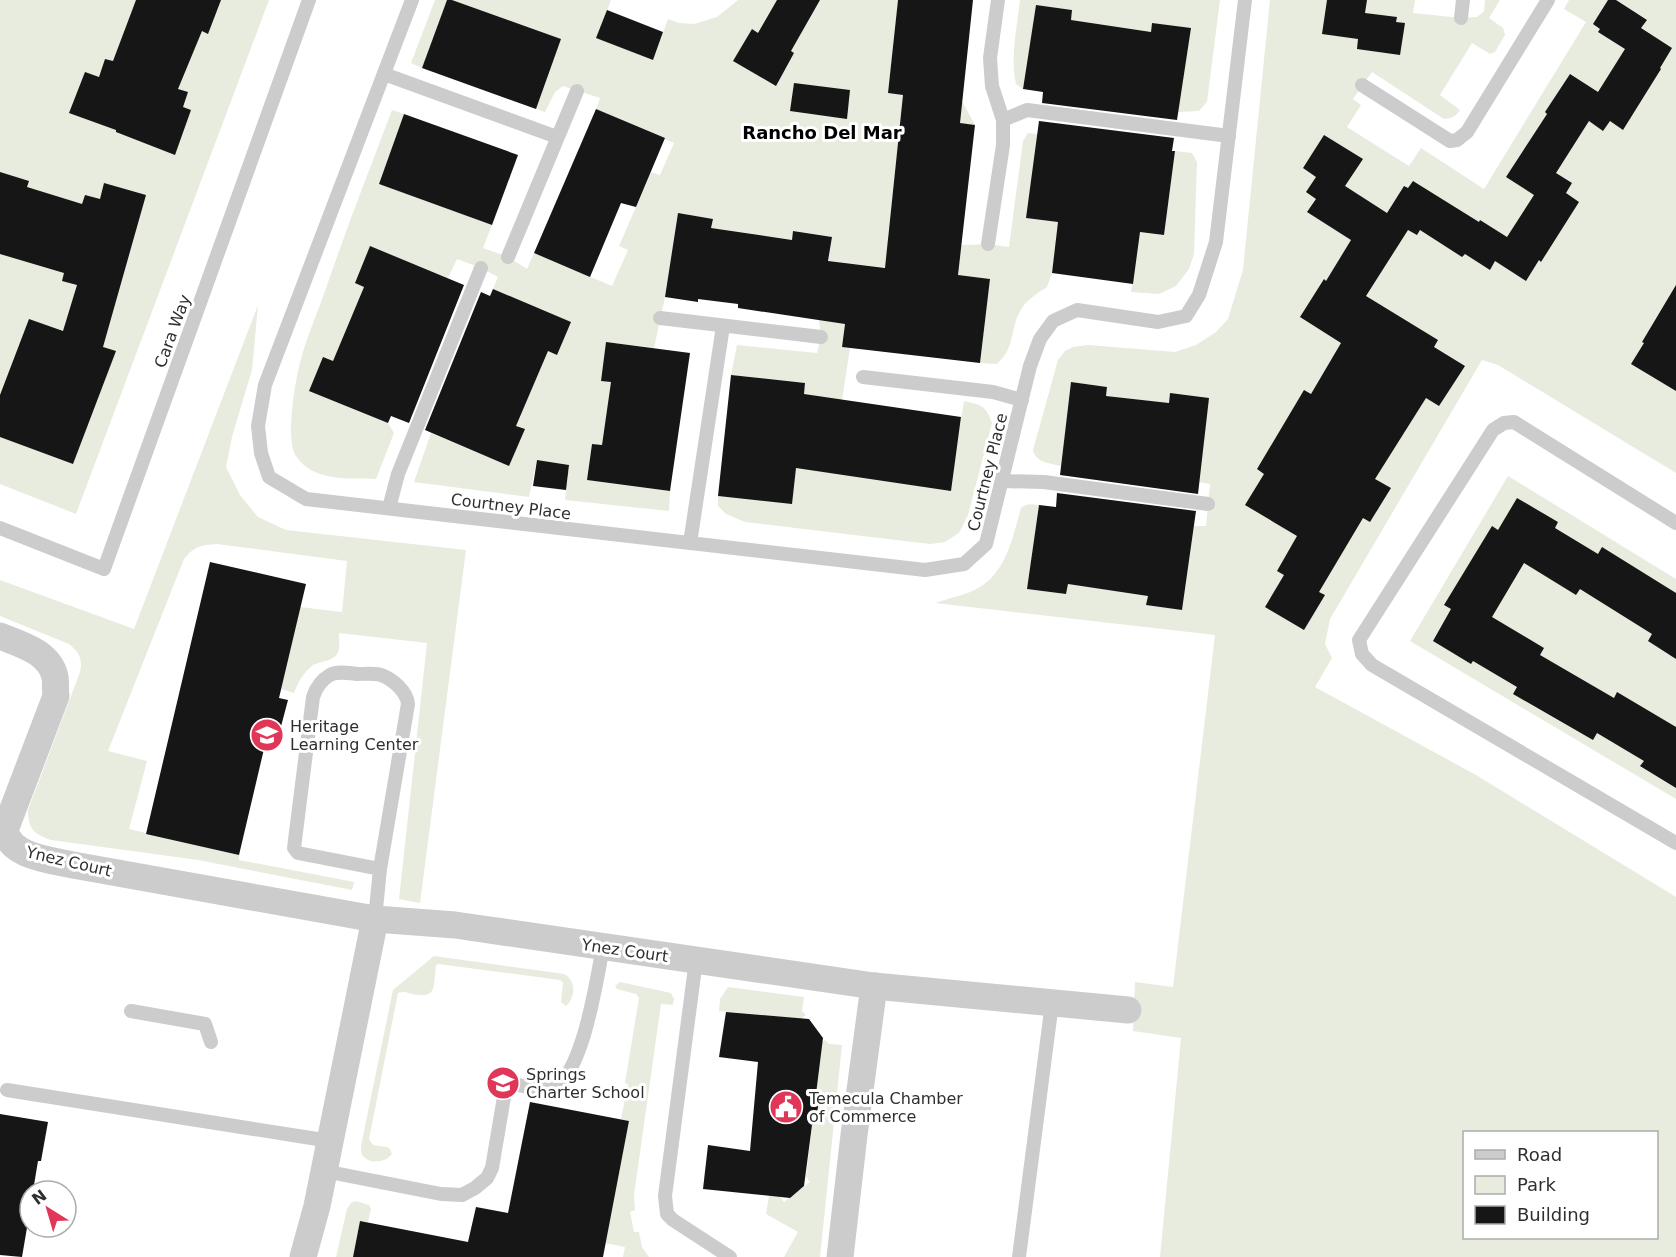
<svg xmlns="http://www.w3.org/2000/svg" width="1676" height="1257" viewBox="0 0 1676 1257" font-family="'DejaVu Sans',sans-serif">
	<rect width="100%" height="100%" fill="#fff"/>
	<g fill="#e7ecde" fill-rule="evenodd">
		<polygon points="0,0 269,0 76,514 0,484"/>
		<polygon points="435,0 447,0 422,68 411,63"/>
		<path d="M452 0H611L597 38 653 60 668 19 679 23 694 24 717 17 738 0H898L888 93 962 101 975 125 901 117 888 237 962 245 988 244 1009 247 1023 141 1028 133 1038 134 1026 218 1164 235 1175 151 1192 153 1197 162 1194 254 1189 269 1176 286 1159 294 1131 292 1136 258 1055 247 1052 273 1047 287C1036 294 1025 301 1019 313 1010 331 1015 348 997 364L980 363 990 279 852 264 842 347 850 348 842 400 950 490 964 401C981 405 986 405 992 423L968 515 959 533 945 542 930 544 745 522 726 514 718 506V496L791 503 805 383 731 375 737 345 817 353 821 337 819 320 832 237 794 231 792 240 711 228 713 219 678 213 665 297 654 348 606 342 601 380 611 382 602 445 592 444 587 480 670 491 669 511 565 500 569 465 537 460 529 497 414 482 431 433 509 466 524 429 516 426 548 351 557 355 570 322 493 289 498 277 481 268 457 259 448 278 370 247 355 282 364 287 333 361 310 391 388 423 394 433 376 479C349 478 313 482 296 456 285 441 295 381 300 363 306 339 316 316 324 294 345 232 369 171 392 110L404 114 379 184 492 225 483 248 508 257 527 269 534 253 612 286 628 250 619 246 651 172 660 175 674 143 596 109 600 98 563 86 555 92 545 112 536 109 561 39Z"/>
		<path d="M1020 0H1220L1207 102 1199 111 1178 112 1152 23 1151 32 1071 20 1072 10 1036 5 1023 89 1016 84C1010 57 1017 27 1020 0Z"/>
		<path d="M1270 0H1415L1413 13 1461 18 1477 17 1484 11 1485 0H1500L1489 18 1503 28 1505 35 1495 52 1490 54 1472 43 1440 95 1460 110C1456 117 1451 118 1444 119L1372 72 1353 99 1361 105 1347 127 1409 166 1421 148 1484 189 1586 22 1564 9 1569 0H1676V473L1498 365 1482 360 1330 619 1325 644 1332 658 1315 687 1476 775 1676 897V1257H1160L1181 1038 1133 1031 1135 982 1173 987 1215 635 935 603C949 598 967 595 980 587 1007 570 1013 536 1021 508 1027 503 1032 504 1039 505L1027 589 1066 594 1068 584 1148 595 1147 605 1182 610 1194 526H1206L1210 484 1199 482 1170 394 1169 403 1106 396 1107 387 1071 382 1061 466C1049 463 1036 463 1033 450L1058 360 1065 351 1073 347 1088 345 1175 352 1196 345 1216 332 1228 319 1243 270ZM1464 1132H1656V1238H1464Z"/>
		<path d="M258 305 252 370 232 437 226 467 240 495 258 517 286 530 466 550 420 903 399 899 427 643 339 633C339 638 340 646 338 652 335 661 321 661 313 665 304 672 298 682 294 693L281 689 300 607 342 612 347 561 217 544C201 545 195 546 184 559L108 751 147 761 129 829 239 855V860L354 882 352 890 198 860 51 840C34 834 28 829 28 810L80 672C83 659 79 652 69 644L0 616V580L134 629Z"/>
		<polygon points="1508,476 1676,579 1676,799 1410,641"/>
		<path d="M434 956 564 974C576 980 576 997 566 1006L561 1002 563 983 560 980 439 964 436 965C433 987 438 999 412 994 406 992 403 991 398 993L369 1139 373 1145 387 1147 390 1149 392 1154C386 1162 371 1165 363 1156 360 1152 361 1146 362 1141L393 990Z"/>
		<polygon points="620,982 671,993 674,999 673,1005 661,1004 634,1195 635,1210 630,1212 634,1232 639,1232 642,1247 649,1257 623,1257 625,1247 605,1243 629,1121 621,1119 628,1084 625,1083 639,998 636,994 617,989 615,986"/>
		<polygon points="728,987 804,997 802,1011 806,1015 797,1022 794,1018 719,1011 720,999"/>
		<polygon points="825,1040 829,1044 842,1045 820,1257 784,1257 798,1232 766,1214 769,1196 780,1197 784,1202 810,1182 806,1177 812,1125 816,1124 820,1095 816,1094 820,1044"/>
		<polygon points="356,1201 369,1205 371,1209 368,1222 360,1221 353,1257 336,1257 347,1209 351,1203"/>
	</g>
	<g fill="#161616">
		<polygon points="136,0 221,0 208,34 202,31 178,89 188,92 183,107 191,110 175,155 116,132 116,130 69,113 85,72 99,77 105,59 113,61"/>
		<polygon points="447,0 452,0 561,39 536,109 422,68"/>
		<polygon points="777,0 820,0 791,51 794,53 776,86 733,61 752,29 758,33"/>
		<polygon points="898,0 973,0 960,123 975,125 958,275 990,279 980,363 842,347 845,324 738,308 738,304 698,299 698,302 665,297 678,213 713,219 711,228 792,240 793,231 832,237 828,261 885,268 903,95 888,93"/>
		<polygon points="1327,0 1367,0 1365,13 1397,17 1396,22 1405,23 1400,55 1357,49 1358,39 1322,34"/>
		<polygon points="1608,0 1616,0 1647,20 1641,28 1672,48 1660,68 1661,69 1623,130 1610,121 1603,131 1589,121 1556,173 1572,183 1566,193 1579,202 1541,262 1539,260 1526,281 1495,261 1490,270 1465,254 1462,257 1420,230 1417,235 1408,230 1366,296 1438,340 1434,347 1465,366 1439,406 1426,398 1375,479 1391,488 1370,522 1363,518 1319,592 1325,595 1304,630 1265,607 1284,575 1277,571 1297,536 1245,505 1264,474 1257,469 1304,390 1311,394 1341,343 1300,317 1324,279 1326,281 1351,240 1307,212 1316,199 1306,192 1316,177 1303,168 1324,135 1363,159 1345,186 1387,213 1404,186 1408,188 1413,181 1479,222 1480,220 1507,237 1534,195 1506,177 1547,114 1545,112 1570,74 1598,92 1625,49 1598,32 1600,29 1593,24"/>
		<polygon points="1036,5 1072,10 1071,20 1151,32 1152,23 1191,28 1177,120 1042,103 1043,92 1023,89"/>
		<polygon points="607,10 663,32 653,60 596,38"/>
		<polygon points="794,83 850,90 847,119 790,111"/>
		<polygon points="596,109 665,138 636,207 621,203 590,277 534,253"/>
		<polygon points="404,114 518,155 492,225 379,184"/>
		<polygon points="1039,121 1174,138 1172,151 1175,151 1164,235 1140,232 1133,284 1052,273 1058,222 1026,218"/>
		<polygon points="0,172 29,181 27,187 82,204 85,195 100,199 104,183 146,195 103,347 116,351 73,464 0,437 0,395 29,319 63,331 77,285 62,281 64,273 0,254"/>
		<polygon points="370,246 464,285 409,423 391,416 388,423 309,391 323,357 333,361 364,287 355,283"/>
		<polygon points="1676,285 1676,391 1631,364 1644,343 1642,342"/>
		<polygon points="493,289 571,322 557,355 548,351 516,426 525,429 509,466 425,430 481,292 490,296"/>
		<polygon points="606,342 690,353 670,491 587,480 592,444 602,445 611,382 601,381"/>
		<polygon points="731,375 805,383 804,394 961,417 951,491 796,468 792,504 718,496"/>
		<polygon points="1071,382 1107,387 1106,396 1169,403 1170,393 1209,398 1198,494 1060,475"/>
		<polygon points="537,460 569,465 566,490 533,486"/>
		<polygon points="1057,493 1196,511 1182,610 1146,605 1148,596 1068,584 1066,594 1027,589 1039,505 1056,507"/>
		<polygon points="1517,498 1558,522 1555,528 1598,554 1602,547 1676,593 1676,659 1648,641 1652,634 1580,589 1576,595 1524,563 1492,617 1544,648 1540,655 1614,698 1617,692 1676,727 1676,788 1640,766 1644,761 1597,733 1593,740 1513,694 1517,687 1473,661 1471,664 1433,641 1451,609 1444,605 1492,526 1498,530"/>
		<polygon points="210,562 306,584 279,698 288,700 279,734 268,732 239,855 146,834"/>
		<polygon points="726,1012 809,1019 823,1038 816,1094 820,1095 815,1125 812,1125 804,1186 790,1198 703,1189 708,1145 750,1151 758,1062 719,1057"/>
		<polygon points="530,1102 629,1121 603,1257 353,1257 360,1221 468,1242 476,1207 508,1213"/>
		<polygon points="0,1114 48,1122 41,1161 38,1161 33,1191 30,1191 30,1210 22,1257 0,1255"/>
	</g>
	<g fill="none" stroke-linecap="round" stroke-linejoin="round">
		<g stroke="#ccc" stroke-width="14">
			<polyline points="412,0 265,385 258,426 261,453 269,477 306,499 925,570 964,564 986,544 1030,366 1040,339 1053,321 1077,310 1158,322 1186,316 1199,295 1216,242 1245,0"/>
			<polyline points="1461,18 1463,0"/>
			<polyline points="384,74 557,137"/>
			<polyline points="1362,85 1450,141 1457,140 1467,132 1548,0"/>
			<polyline points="1003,120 1027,110 1229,136"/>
			<polyline points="988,244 1003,145 1003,120 992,86 990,58 998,0"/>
			<polyline points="508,257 577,91"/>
			<polyline points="660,318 821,337"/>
			<polyline points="863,377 993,392 1022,400"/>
			<polyline points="1002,481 1044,482 1208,504"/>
			<polyline points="389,508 398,474 481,268"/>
			<polyline points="1676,523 1514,422 1504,423 1493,430 1359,640 1362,654 1372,665 1676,843"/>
			<polyline points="0,528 104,569 309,0"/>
			<polyline points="690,543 723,326"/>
			<path d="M375 919 380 869 408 704C407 692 393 679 381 675 374 673 365 674 357 674 348 673 338 671 330 675 321 680 316 688 313 697L294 848 298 853 380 869"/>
			<polyline points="696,960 665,1196 667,1214 673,1220 730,1257"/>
			<polyline points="131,1011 205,1024 211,1042"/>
			<polyline points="7,1090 330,1141"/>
			<path d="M324 1171 441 1194 462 1195 475 1188 487 1178 492 1168 505 1091 511 1084C521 1085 544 1091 552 1088 583 1077 597 977 603 947"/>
			<polyline points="1019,1257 1052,1003"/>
		</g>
		<g stroke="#ccc" stroke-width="27">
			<path d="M0 636C20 644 50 652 55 677 56 682 55 690 56 696L5 830C10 857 51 860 73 865L375 919 455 925 874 986 1128 1010"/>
			<polyline points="303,1257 317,1206 375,919"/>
			<polyline points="840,1257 854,1135 874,986"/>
		</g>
	</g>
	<defs>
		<symbol id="school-disc" viewBox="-11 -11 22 22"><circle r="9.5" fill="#e03758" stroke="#fff"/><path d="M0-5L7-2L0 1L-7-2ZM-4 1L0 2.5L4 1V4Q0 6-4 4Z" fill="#fff"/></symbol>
		<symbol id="civic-disc" viewBox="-11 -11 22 22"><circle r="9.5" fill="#e03758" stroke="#fff"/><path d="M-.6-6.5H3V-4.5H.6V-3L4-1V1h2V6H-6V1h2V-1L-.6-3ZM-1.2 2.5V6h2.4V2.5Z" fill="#fff"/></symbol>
	</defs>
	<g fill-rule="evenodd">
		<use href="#school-disc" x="248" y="716" width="38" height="38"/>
		<use href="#school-disc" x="484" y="1064" width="38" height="38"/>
		<use href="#civic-disc" x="767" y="1088" width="38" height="38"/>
	</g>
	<g text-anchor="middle" stroke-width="6" stroke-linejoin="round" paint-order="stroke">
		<g font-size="16" fill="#2f2f2f" stroke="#fff">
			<text transform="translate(172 331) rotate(-70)" y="6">Cara Way</text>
			<text transform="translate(987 472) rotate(-76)" y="6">Courtney Place</text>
			<text transform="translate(511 506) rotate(7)" y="6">Courtney Place</text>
			<text transform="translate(69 861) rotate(13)" y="6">Ynez Court</text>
			<text transform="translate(625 950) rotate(8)" y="6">Ynez Court</text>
		</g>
		<g font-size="16" fill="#2f2f2f" stroke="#fff" text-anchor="start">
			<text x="290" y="732">Heritage<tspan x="290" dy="18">Learning Center</tspan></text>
			<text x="526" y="1080">Springs<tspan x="526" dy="18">Charter School</tspan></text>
			<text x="809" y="1104">Temecula Chamber<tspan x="809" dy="18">of Commerce</tspan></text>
		</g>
		<g font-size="18" font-weight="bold" fill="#000" stroke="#fff">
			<text x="822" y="139">Rancho Del Mar</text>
		</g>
	</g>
	<rect x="1463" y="1131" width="195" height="108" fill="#ffffff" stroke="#acacac" stroke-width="1.5"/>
	<rect x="1475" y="1150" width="30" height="9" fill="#cccccc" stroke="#acacac" stroke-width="1.5"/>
	<text x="1517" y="1161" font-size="18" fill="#2f2f2f">Road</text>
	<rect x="1475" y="1176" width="30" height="18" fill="#e7ecde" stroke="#acacac" stroke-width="1.5"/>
	<text x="1517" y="1191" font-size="18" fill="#2f2f2f">Park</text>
	<rect x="1475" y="1206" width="30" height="18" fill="#161616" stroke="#acacac" stroke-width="1.5"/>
	<text x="1517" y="1221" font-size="18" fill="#2f2f2f">Building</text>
	<g transform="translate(48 1209) rotate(323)"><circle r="28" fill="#ffffff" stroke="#acacac" stroke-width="1.5"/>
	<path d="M0-4.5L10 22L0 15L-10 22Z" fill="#e03758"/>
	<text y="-9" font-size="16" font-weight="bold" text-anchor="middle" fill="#2f2f2f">N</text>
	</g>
</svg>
